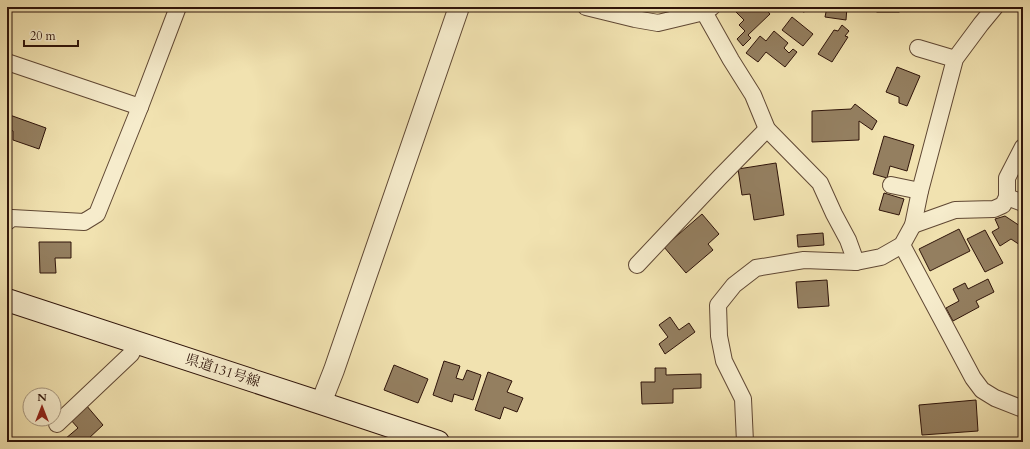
<svg xmlns="http://www.w3.org/2000/svg" width="1030" height="449" viewBox="0 0 1030 449" font-family="Cardo,'Noto Serif JP',serif">
	<rect width="100%" height="100%" fill="#f1e2b0"/>
	<filter id="stains"><feTurbulence type="fractalNoise" baseFrequency=".005" numOctaves="4"/><feColorMatrix values="0 0 0 0 .2 0 0 0 0 .09 0 0 0 0 .02 0 0 0 .5 -.17"/></filter>
	<radialGradient id="worn" r=".72"><stop offset=".6" stop-color="#630" stop-opacity="0"/><stop offset="1" stop-color="#630" stop-opacity=".3"/></radialGradient>
	<g fill="#947f60" stroke="#2f140a">
		<polygon points="738,7 764,7 770,14 748,35 751,38 743,46 737,39 745,31 739,25 744,20 734,10"/>
		<polygon points="802,7 816,7 816,9 803,12"/>
		<polygon points="827,7 847,7 846,20 825,17"/>
		<rect x="877" y="7" width="22" height="5"/>
		<polygon points="792,17 813,34 803,46 782,30"/>
		<polygon points="842,25 849,31 845,36 848,37 832,62 818,54 834,30 838,31"/>
		<polygon points="774,31 788,43 784,48 789,53 793,49 797,52 785,67 766,52 758,62 746,53 760,36 766,41"/>
		<polygon points="897,67 920,76 907,106 899,103 899,97 886,92"/>
		<polygon points="855,104 877,121 872,130 859,121 859,140 812,142 812,111 851,109"/>
		<polygon points="7,114 46,128 39,149 13,140 13,131 7,128"/>
		<polygon points="884,136 914,145 907,171 890,166 887,178 873,174"/>
		<polygon points="776,163 784,215 754,220 750,194 742,195 738,169"/>
		<polygon points="884,193 904,199 899,215 879,210"/>
		<polygon points="702,214 719,234 708,244 713,250 686,273 664,247"/>
		<polygon points="1005,216 1023,228 1023,247 1011,239 1000,246 992,232 999,228 995,219"/>
		<polygon points="959,229 970,251 930,271 919,249"/>
		<polygon points="985,230 1003,263 985,272 967,239"/>
		<polygon points="823,233 824,245 798,247 797,235"/>
		<polygon points="39,242 71,242 71,258 55,258 56,273 40,273"/>
		<polygon points="988,279 994,292 976,301 979,307 953,321 946,308 959,301 953,289 965,283 968,289"/>
		<polygon points="827,280 829,306 798,308 796,282"/>
		<polygon points="670,317 679,330 689,323 695,332 665,354 659,344 668,337 659,325"/>
		<polygon points="444,361 460,366 456,378 463,380 467,370 481,375 473,400 454,394 452,402 433,395"/>
		<polygon points="394,365 428,379 418,403 384,390"/>
		<polygon points="655,368 666,368 666,375 701,374 701,388 673,389 673,403 642,404 641,382 655,382"/>
		<polygon points="488,372 512,381 507,392 523,398 517,412 504,407 500,419 475,410"/>
		<polygon points="976,400 978,431 922,435 919,405"/>
		<polygon points="86,405 103,425 88,439 91,442 67,442 65,439 78,428 70,419"/>
	</g>
	<g fill="none" stroke-linecap="round" stroke-linejoin="round">
		<defs>
			<g id="minor">
				<polyline points="586,7 635,19 658,23 704,12 712,7"/>
				<polyline points="704,12 731,60 753,95 767,129 820,183 834,214 848,240 856,262"/>
				<polyline points="918,48 955,59"/>
				<polyline points="7,62 140,107"/>
				<polyline points="891,185 920,191"/>
				<polyline points="1007,197 1023,203"/>
				<polyline points="7,222 12,218 84,222 97,214 140,107 178,7"/>
				<polyline points="913,225 955,210 994,209 1003,205 1007,197 1007,178 1023,147"/>
				<polyline points="902,245 973,378 982,390 995,398 1023,409"/>
				<polyline points="637,265 720,177 767,129"/>
				<polyline points="57,424 131,354 137,343"/>
				<polyline points="745,442 743,399 724,361 719,336 718,305 734,285 756,268 804,260 856,262 881,257 902,245 913,225 920,191 955,59 981,24 995,7"/>
			</g>
			<polyline id="tertiary" points="321,403 334,370 459,7"/>
			<polyline id="secondary" points="7,300 321,403 438,442"/>
		</defs>
		<use href="#minor" stroke="#604834" stroke-width="18"/>
		<use href="#tertiary" stroke="#604834" stroke-width="22"/>
		<use href="#secondary" stroke="#2f140a" stroke-width="24"/>
		<use href="#minor" stroke="#f6eccc" stroke-width="16"/>
		<use href="#tertiary" stroke="#f6eccc" stroke-width="20"/>
		<use href="#secondary" stroke="#f6eccc" stroke-width="22"/>
	</g>
	<g text-anchor="middle" stroke-width="3" stroke-linejoin="round" paint-order="stroke">
		<g font-size="14" fill="#2f140a" stroke="#f6eccc">
			<text transform="translate(223 370) rotate(18)" y="5">県道131号線</text>
		</g>
	</g>
	<rect width="1030" height="449" fill="none" stroke="#f1e2b0" stroke-width="24"/>
	<rect x="8" y="8" width="1014" height="433" fill="none" stroke="#2f140a" stroke-width="2"/>
	<rect x="12" y="12" width="1006" height="425" fill="none" stroke="#2f140a"/>
	<g transform="translate(42 407)"><circle r="19" fill="#f6eccc" stroke="#a6967e"/>
	<path d="M0-3L7 15L0 10L-7 15Z" fill="#8f2418"/>
	<text y="-6" font-size="11" font-weight="bold" text-anchor="middle" fill="#2f140a">N</text>
	</g>
	<path d="M24 40v6h54v-6" fill="none" stroke="#2f140a" stroke-width="2"/>
	<text x="30" y="40" font-size="12" fill="#2f140a" stroke="#f6eccc" stroke-width="3" paint-order="stroke">20 m</text>
	<rect width="100%" height="100%" filter="url(#stains)"/>
	<rect width="100%" height="100%" fill="url(#worn)"/>
</svg>
